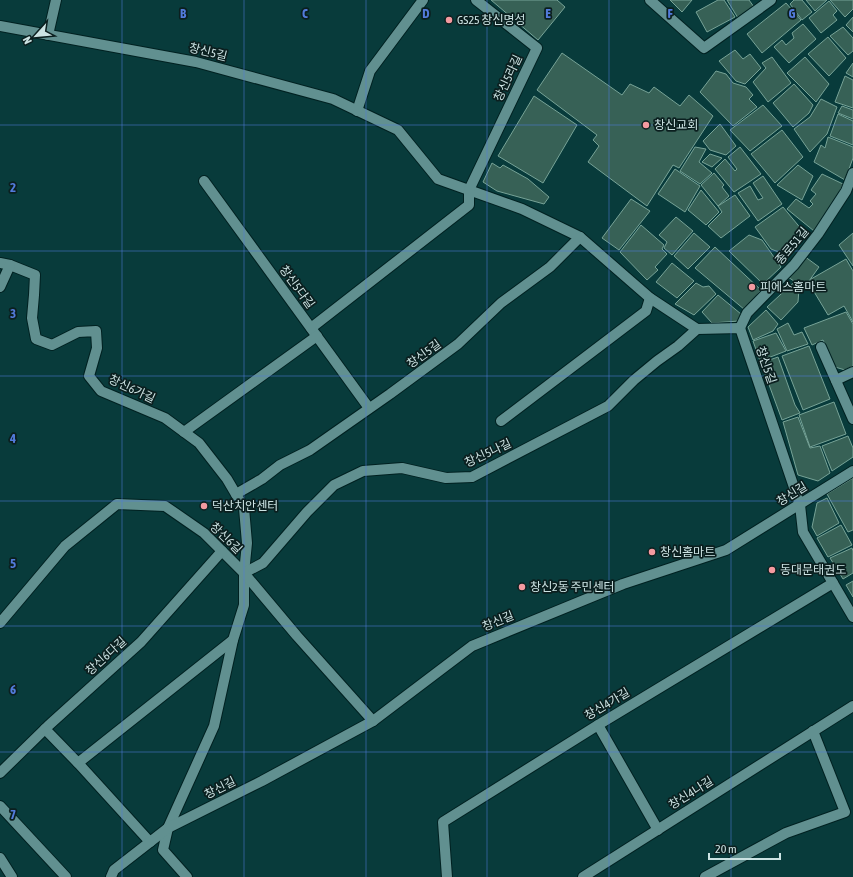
<svg xmlns="http://www.w3.org/2000/svg" width="853" height="877" viewBox="0 0 853 877" font-family="'Asap Condensed','Noto Sans KR',sans-serif">
	<rect width="100%" height="100%" fill="#083b3b"/>
	<g fill="#376156" stroke="#77a397">
		<polygon points="491,0 557,0 565,7 538,40"/>
		<polygon points="670,0 692,0 682,12"/>
		<polygon points="718,0 724,0 735,17 707,32 696,12"/>
		<polygon points="727,0 749,0 754,7 738,18"/>
		<polygon points="794,0 802,0 812,12 802,20 790,4"/>
		<polygon points="806,0 827,0 815,11"/>
		<polygon points="830,0 853,0 853,9 845,17"/>
		<polygon points="829,1 837,11 833,15 837,20 821,33 809,18"/>
		<polygon points="786,3 801,20 762,53 747,34"/>
		<polygon points="853,17 853,32 846,25"/>
		<polygon points="803,24 816,39 789,63 774,47 782,40 786,45 794,38 792,33"/>
		<polygon points="843,27 853,38 853,51 848,55 830,36"/>
		<polygon points="828,37 846,58 829,76 808,54"/>
		<polygon points="735,50 743,59 750,54 761,68 745,84 736,81 719,61"/>
		<polygon points="562,53 622,95 630,84 649,93 654,87 680,106 689,95 713,116 679,168 673,165 647,206 588,162 599,146 593,140 597,135 537,90"/>
		<polygon points="772,57 791,83 768,102 753,82 766,68 762,63"/>
		<polygon points="805,57 829,84 816,102 787,73"/>
		<polygon points="853,63 853,77 846,73"/>
		<polygon points="716,71 726,74 733,83 746,87 753,95 749,99 757,107 733,126 700,92"/>
		<polygon points="845,76 853,80 853,108 835,102"/>
		<polygon points="794,84 813,105 809,113 793,127 773,103"/>
		<polygon points="534,96 577,125 543,183 498,156"/>
		<polygon points="821,99 837,107 827,134 810,152 794,129 810,117"/>
		<polygon points="763,105 782,126 750,151 730,130"/>
		<polygon points="842,106 853,110 853,119 838,113"/>
		<polygon points="838,114 853,121 853,145 830,136"/>
		<polygon points="720,124 736,146 726,155 710,150 703,141"/>
		<polygon points="782,130 803,157 775,183 751,154"/>
		<polygon points="828,137 853,147 853,158 845,180 814,162 821,145 825,148"/>
		<polygon points="695,147 706,149 699,162 712,173 700,184 680,171"/>
		<polygon points="740,147 761,174 734,192 715,169 725,159 735,171 737,169 728,157"/>
		<polygon points="710,154 722,158 712,167 702,162"/>
		<polygon points="492,163 500,168 503,165 528,179 549,197 544,204 497,191 483,182"/>
		<polygon points="798,165 813,176 802,200 777,185"/>
		<polygon points="675,169 700,186 685,212 658,194"/>
		<polygon points="714,173 724,185 722,187 729,196 718,206 701,185"/>
		<polygon points="822,174 843,184 834,204 814,231 787,209 796,199 809,208 813,204 810,201 816,194 811,190"/>
		<polygon points="763,176 782,204 758,221 738,193 750,186 758,200 763,198 753,183"/>
		<polygon points="701,190 719,212 706,225 688,210"/>
		<polygon points="735,195 750,216 721,238 708,226 722,212 718,206"/>
		<polygon points="631,199 650,211 619,250 602,238"/>
		<polygon points="783,207 807,236 786,255 771,249 755,227"/>
		<polygon points="676,217 693,231 672,255 664,248 667,242 659,235"/>
		<polygon points="641,225 664,245 662,249 667,254 655,267 658,270 647,280 620,252"/>
		<polygon points="694,233 710,247 688,269 674,256"/>
		<polygon points="853,233 853,266 839,245"/>
		<polygon points="749,235 762,240 781,267 763,284 729,251"/>
		<polygon points="715,247 761,290 745,310 695,268"/>
		<polygon points="804,256 819,267 804,288 788,277"/>
		<polygon points="846,259 853,271 853,322 844,306 828,315 810,285 811,279"/>
		<polygon points="672,263 694,281 677,298 656,282"/>
		<polygon points="696,283 703,287 709,286 716,294 694,315 675,304"/>
		<polygon points="793,283 799,289 798,302 781,320 767,307"/>
		<polygon points="718,295 741,314 739,321 712,323 702,312"/>
		<polygon points="766,310 778,324 773,331 753,340 748,327"/>
		<polygon points="846,312 853,324 853,366 845,370 835,367 823,340 812,345 804,328"/>
		<polygon points="788,323 794,335 802,332 808,344 787,351 777,329"/>
		<polygon points="776,333 786,351 760,361 753,341"/>
		<polygon points="809,346 830,399 803,410 782,356"/>
		<polygon points="778,357 795,405 800,413 782,420 761,363"/>
		<polygon points="834,402 846,434 810,447 799,415"/>
		<polygon points="798,417 810,448 820,446 830,473 818,481 798,475 783,422"/>
		<polygon points="848,436 853,448 853,457 832,471 822,446"/>
		<polygon points="853,478 853,530 848,532 827,494"/>
		<polygon points="827,498 839,523 817,536 812,527 817,503"/>
		<polygon points="841,525 852,545 828,557 817,538"/>
		<polygon points="852,548 853,551 853,573 843,579 830,558"/>
		<polygon points="853,581 853,597 846,585"/>
	</g>
	<g fill="none" stroke-linecap="round" stroke-linejoin="round">
		<defs>
			<g id="minor">
				<polyline points="650,0 704,48 771,0"/>
				<polyline points="0,26 196,62 333,99 398,130 438,179 522,209 580,237 650,298 697,329 740,328 800,505 803,532 853,617"/>
				<polyline points="48,35 56,0"/>
				<polyline points="357,111 370,71 423,0"/>
				<polyline points="204,181 369,408"/>
				<polyline points="0,263 10,265 35,275 34,295 32,318 36,339 52,345 78,332 96,331 97,348 89,376 101,391 165,418 199,443 227,479 244,508 247,543 244,573 244,605 233,640 214,726 168,828 163,850 187,877"/>
				<polyline points="0,287 10,265"/>
				<polyline points="311,328 469,205 469,190 537,48 476,0"/>
				<polyline points="740,328 747,313 794,265 818,234 846,191 853,173"/>
				<polyline points="821,347 853,419"/>
				<polyline points="836,380 853,372"/>
				<polyline points="501,421 646,311 650,298"/>
				<polyline points="184,432 317,336"/>
				<polyline points="236,494 262,479 280,465 310,450 390,394 458,344 501,303 550,267 580,237"/>
				<polyline points="244,573 263,563 307,512 334,485 363,471 402,468 446,478 472,477 608,406 634,380 657,361 678,346 697,329"/>
				<polyline points="0,623 65,546 117,504 165,506 204,533 244,573 297,636 373,721"/>
				<polyline points="598,725 658,830"/>
				<polyline points="45,729 78,763 150,842"/>
				<polyline points="78,763 233,640"/>
				<polyline points="0,773 48,726 141,642 222,551"/>
				<polyline points="0,806 66,877"/>
				<polyline points="0,858 12,877"/>
				<polyline points="111,877 114,870 168,828 262,781 373,721 472,646 623,584 726,550 853,471"/>
				<polyline points="447,877 443,822 598,725 833,583"/>
				<polyline points="583,877 853,706"/>
				<polyline points="705,877 786,833 845,812 813,731"/>
			</g>
		</defs>
		<use href="#minor" stroke="#002121" stroke-width="12"/>
		<use href="#minor" stroke="#619090" stroke-width="10"/>
	</g>
	<path fill="none" stroke="#527bdb" stroke-width="1" stroke-opacity="0.55" d="M122 0V877M244 0V877M366 0V877M487 0V877M609 0V877M731 0V877M0 125H853M0 251H853M0 376H853M0 501H853M0 626H853M0 752H853"/>
	<g fill="#f49aa0" stroke="#0b1f1f" stroke-width="1.5">
		<circle cx="449" cy="20" r="4"/>
		<circle cx="646" cy="125" r="4"/>
		<circle cx="752" cy="287" r="4"/>
		<circle cx="204" cy="506" r="4"/>
		<circle cx="652" cy="552" r="4"/>
		<circle cx="772" cy="570" r="4"/>
		<circle cx="522" cy="587" r="4"/>
	</g>
	<g text-anchor="middle" stroke-width="3.5" stroke-linejoin="round" paint-order="stroke">
		<g font-size="12" fill="#cce3e3" stroke="#0b1f1f" text-anchor="start">
			<text x="457" y="24">GS25 창신명성</text>
			<text x="654" y="129">창신교회</text>
			<text x="760" y="291">피에스홈마트</text>
			<text x="212" y="510">덕산치안센터</text>
			<text x="660" y="556">창신홈마트</text>
			<text x="780" y="574">동대문태권도</text>
			<text x="530" y="591">창신2동 주민센터</text>
		</g>
		<g font-size="12" fill="#cce3e3" stroke="#0b1f1f">
			<text transform="translate(208 52) rotate(14)" y="4">창신5길</text>
			<text transform="translate(508 78) rotate(-65)" y="4">창신5라길</text>
			<text transform="translate(792 246) rotate(-50)" y="4">종로51길</text>
			<text transform="translate(297 287) rotate(54)" y="4">창신5다길</text>
			<text transform="translate(424 354) rotate(-36)" y="4">창신5길</text>
			<text transform="translate(766 365) rotate(71)" y="4">창신5길</text>
			<text transform="translate(132 389) rotate(25)" y="4">창신6가길</text>
			<text transform="translate(488 453) rotate(-25)" y="4">창신5나길</text>
			<text transform="translate(792 494) rotate(-32)" y="4">창신길</text>
			<text transform="translate(226 538) rotate(44)" y="4">창신6길</text>
			<text transform="translate(498 621) rotate(-22)" y="4">창신길</text>
			<text transform="translate(106 656) rotate(-42)" y="4">창신6다길</text>
			<text transform="translate(607 704) rotate(-31)" y="4">창신4가길</text>
			<text transform="translate(220 788) rotate(-27)" y="4">창신길</text>
			<text transform="translate(691 793) rotate(-32)" y="4">창신4나길</text>
		</g>
	</g>
	<g font-size="13" text-anchor="middle" font-weight="bold" fill="#527bdb" stroke="#0b1f1f" stroke-width="3.5" stroke-linejoin="round" paint-order="stroke">
		<text x="183" y="18">B</text>
		<text x="305" y="18">C</text>
		<text x="426" y="18">D</text>
		<text x="548" y="18">E</text>
		<text x="670" y="18">F</text>
		<text x="792" y="18">G</text>
		<text x="13" y="192">2</text>
		<text x="13" y="318">3</text>
		<text x="13" y="443">4</text>
		<text x="13" y="568">5</text>
		<text x="13" y="694">6</text>
		<text x="13" y="819">7</text>
	</g>
	<g transform="translate(36 36) rotate(243)" stroke="#0b1f1f" stroke-width="3" paint-order="stroke">
	<path d="M0-3L7 15L0 10L-7 15Z" fill="#cce3e3"/>
	<text y="-6" font-size="11" font-weight="bold" text-anchor="middle" fill="#cce3e3">N</text>
	</g>
	<path d="M709 853v6h71v-6" fill="none" stroke="#cce3e3" stroke-width="2"/>
	<text x="715" y="853" font-size="12" fill="#cce3e3" stroke="#0b1f1f" stroke-width="3" paint-order="stroke">20 m</text>
</svg>
